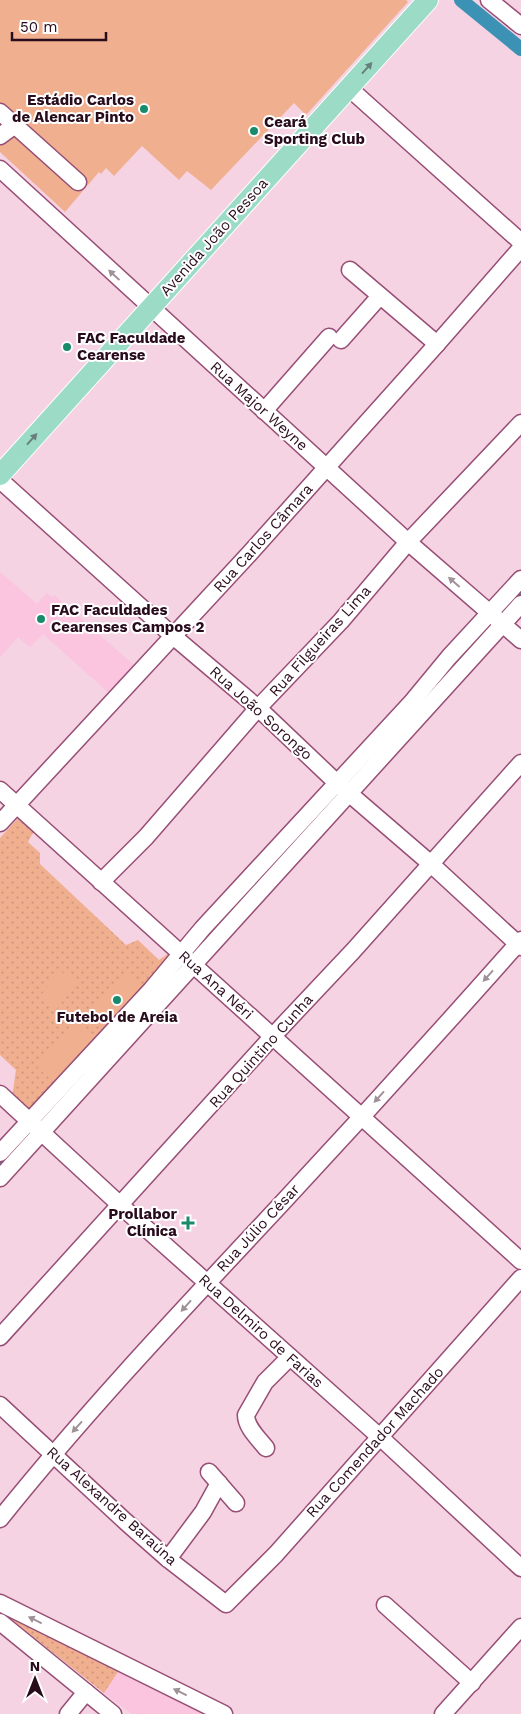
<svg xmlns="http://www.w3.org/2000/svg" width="521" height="1714" viewBox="0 0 521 1714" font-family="'Work Sans',sans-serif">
	<defs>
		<pattern id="park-dots" width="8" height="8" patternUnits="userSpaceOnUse" patternTransform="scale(1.25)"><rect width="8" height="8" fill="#f0b090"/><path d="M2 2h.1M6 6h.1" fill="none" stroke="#ce967c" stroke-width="1.8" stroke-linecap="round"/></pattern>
	</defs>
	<rect width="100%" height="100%" fill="#f5d3e3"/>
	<g fill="#fbc4df">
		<polygon points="0,572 37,604 47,593 52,597 54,595 134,665 109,693 43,634 30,647 18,637 0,657"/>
		<polygon points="120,1669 211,1714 132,1714 104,1693"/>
	</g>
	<g fill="url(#park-dots)">
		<polygon points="19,817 34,831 28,842 40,853 40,864 126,945 138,940 159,960 169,953 177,959 31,1115 12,1097 16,1070 0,1055 0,838"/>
		<polygon points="3,1613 120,1669 104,1693"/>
	</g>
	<g fill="#f0b090">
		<polygon points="0,0 406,0 408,2 306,115 294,103 211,190 187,171 179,180 142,146 114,176 106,168 101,174 99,172 65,212 0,152"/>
		<polygon points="59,970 76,982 57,1009 40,997"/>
		<polygon points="126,973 143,988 108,1028 91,1012"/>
		<polygon points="78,1023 99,1042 58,1086 37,1067"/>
	</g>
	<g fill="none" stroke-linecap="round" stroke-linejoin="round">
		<g stroke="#3b92b4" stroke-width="14">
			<polyline points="461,0 521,49"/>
			<polyline points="490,627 521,592"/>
			<polyline points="196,950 305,830"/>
			<polyline points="0,1166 28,1134"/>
		</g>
		<defs>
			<g id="minor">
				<polyline points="489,0 521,26"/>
				<polyline points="349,88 521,242"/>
				<polyline points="0,112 78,182"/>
				<polyline points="0,136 15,125"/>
				<polyline points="0,169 408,542 521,640"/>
				<polyline points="350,270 437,344"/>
				<polyline points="341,340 380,296"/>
				<polyline points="264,411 329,337"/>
				<polyline points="0,480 173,636 258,708 337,783 431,864 521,947"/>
				<polyline points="0,790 521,1261"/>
				<polyline points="0,823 250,553 437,344 521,248"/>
				<polyline points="101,882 146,837 258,708 341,621 408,542 521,423"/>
				<polyline points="0,1094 130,1214 381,1438 521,1568"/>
				<polyline points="0,1153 151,990 202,929 411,703 449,657 521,579"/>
				<polyline points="0,1178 521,604"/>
				<polyline points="0,1337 272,1037 353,951 521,763"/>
				<polyline points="0,1405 126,1522 168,1559 226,1604 276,1554 521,1278"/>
				<path d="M266 1448C258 1438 246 1427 246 1415L265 1382 290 1357"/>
				<polyline points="209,1472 236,1503"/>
				<path d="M0 1519C89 1408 187 1305 284 1201 364 1115 443 1028 521 940"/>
				<polyline points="168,1559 203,1512 219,1483"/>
				<polyline points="0,1603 224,1714"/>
				<polyline points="385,1605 472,1683"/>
				<polyline points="0,1622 113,1714"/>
				<polyline points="68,1714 86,1692"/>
				<polyline points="443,1714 521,1627"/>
			</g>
			<polyline id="major" points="0,475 428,0"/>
		</defs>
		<use href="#minor" stroke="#974e76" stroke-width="19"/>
		<use href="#major" stroke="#fff" stroke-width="22"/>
		<use href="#minor" stroke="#fff" stroke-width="16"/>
		<use href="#major" stroke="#9cdcc6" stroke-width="20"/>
	</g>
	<defs><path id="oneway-solid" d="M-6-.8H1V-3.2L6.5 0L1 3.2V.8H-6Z" transform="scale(1.25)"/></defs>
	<g fill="#687e7a">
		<use href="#oneway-solid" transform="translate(367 68) rotate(-48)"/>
		<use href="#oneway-solid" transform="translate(32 439) rotate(-48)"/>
	</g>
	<g fill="#9f9299">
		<use href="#oneway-solid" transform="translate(114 275) rotate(-137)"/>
		<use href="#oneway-solid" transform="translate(454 582) rotate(-139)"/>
		<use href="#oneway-solid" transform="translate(488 976) rotate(132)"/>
		<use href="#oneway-solid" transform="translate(379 1097) rotate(132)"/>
		<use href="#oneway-solid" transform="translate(186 1306) rotate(132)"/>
		<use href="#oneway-solid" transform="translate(77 1427) rotate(132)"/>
		<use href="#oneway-solid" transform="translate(35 1620) rotate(-154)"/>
		<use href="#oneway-solid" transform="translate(180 1692) rotate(-154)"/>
	</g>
	<g fill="#198a6a" stroke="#fff" stroke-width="2">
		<circle cx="144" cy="109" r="5"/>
		<circle cx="254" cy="131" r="5"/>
		<circle cx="67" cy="347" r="5"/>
		<circle cx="41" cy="619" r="5"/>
		<circle cx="117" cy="1000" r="5"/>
		<path d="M185.5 1215.5h5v5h5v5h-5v5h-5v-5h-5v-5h5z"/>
	</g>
	<g text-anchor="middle" stroke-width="4" stroke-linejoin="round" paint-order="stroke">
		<g font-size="15" font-weight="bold" fill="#290c1c" stroke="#fff" text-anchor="start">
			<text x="134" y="105" text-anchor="end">Estádio Carlos<tspan x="134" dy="17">de Alencar Pinto</tspan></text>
			<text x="264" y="127">Ceará<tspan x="264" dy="17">Sporting Club</tspan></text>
			<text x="77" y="343">FAC Faculdade<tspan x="77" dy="17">Cearense</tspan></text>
			<text x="51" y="615">FAC Faculdades<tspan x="51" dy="17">Cearenses Campos 2</tspan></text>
			<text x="117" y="1022" text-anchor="middle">Futebol de Areia</text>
			<text x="177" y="1219" text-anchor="end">Prollabor<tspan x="177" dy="17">Clínica</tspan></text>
		</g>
		<g font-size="15" fill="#290c1c" stroke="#fff">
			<text transform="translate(214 237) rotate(-48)" y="5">Avenida João Pessoa</text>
			<text transform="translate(259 406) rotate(42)" y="5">Rua Major Weyne</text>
			<text transform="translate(263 538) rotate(-48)" y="5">Rua Carlos Câmara</text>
			<text transform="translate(320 641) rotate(-48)" y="5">Rua Filgueiras Lima</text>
			<text transform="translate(261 713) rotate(42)" y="5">Rua João Sorongo</text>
			<text transform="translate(216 985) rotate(42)" y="5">Rua Ana Néri</text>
			<text transform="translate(261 1051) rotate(-48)" y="5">Rua Quintino Cunha</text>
			<text transform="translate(258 1228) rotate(-47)" y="5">Rua Júlio César</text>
			<text transform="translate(261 1331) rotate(42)" y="5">Rua Delmiro de Farias</text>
			<text transform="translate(375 1442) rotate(-48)" y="5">Rua Comendador Machado</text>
			<text transform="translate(112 1506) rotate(42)" y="5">Rua Alexandre Baraúna</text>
		</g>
	</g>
	<g transform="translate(35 1679)" stroke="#ffffff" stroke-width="4" paint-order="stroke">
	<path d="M0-4L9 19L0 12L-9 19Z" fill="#290c1c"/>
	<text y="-8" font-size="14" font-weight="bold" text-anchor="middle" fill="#290c1c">N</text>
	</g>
	<path d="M12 32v8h94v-8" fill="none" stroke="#290c1c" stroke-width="2.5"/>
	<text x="20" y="32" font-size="15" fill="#290c1c" stroke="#ffffff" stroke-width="4" paint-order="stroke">50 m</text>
</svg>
